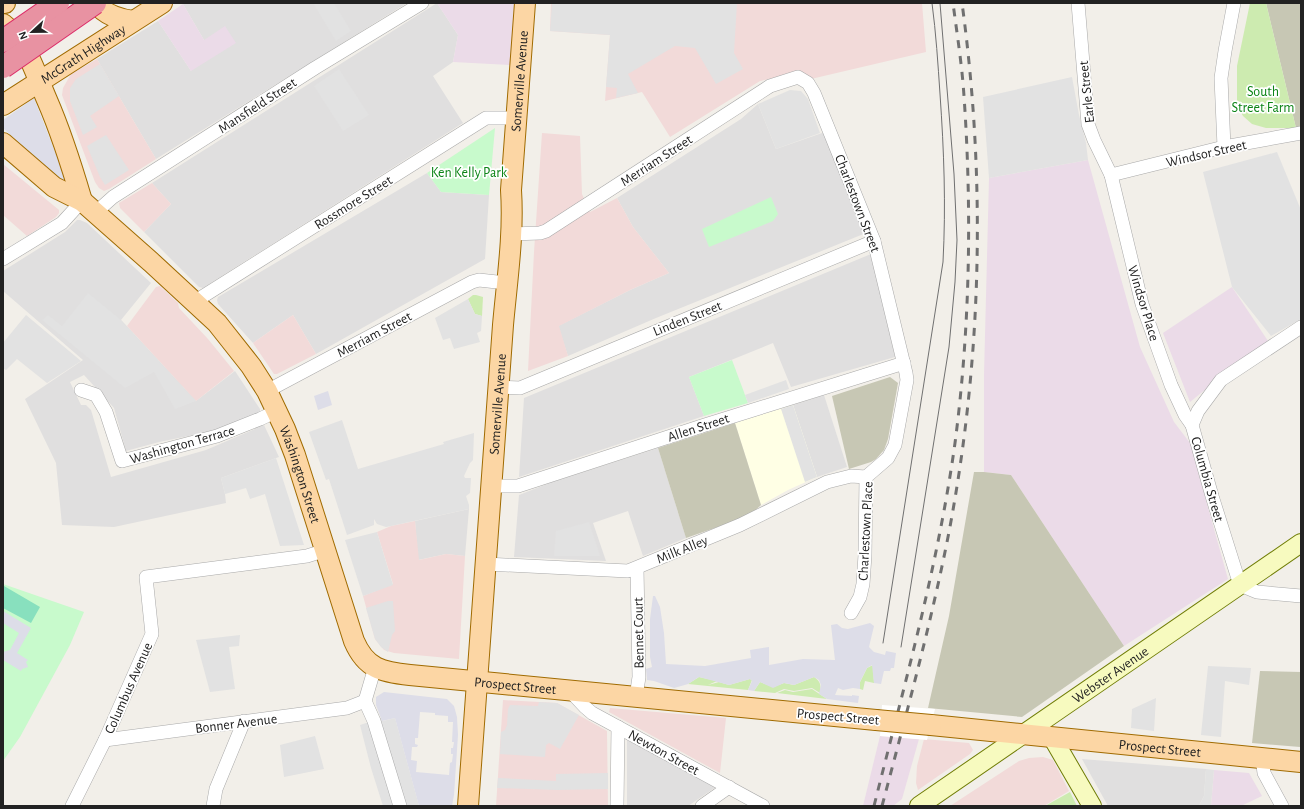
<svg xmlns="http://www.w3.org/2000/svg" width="1304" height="809" viewBox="0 0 1304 809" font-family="'Alegreya Sans',sans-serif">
	<rect width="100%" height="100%" fill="#f2efe9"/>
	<g fill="#e0dfdf">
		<polygon points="185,3 407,3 156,159 97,59 158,21 191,71 204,40 183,4"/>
		<polygon points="437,3 458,35 453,62 433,76 463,123 203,288 199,287 144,232 171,204 152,183"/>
		<polygon points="758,104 776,149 825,132 866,233 656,318 568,356 558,326 630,290 669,273 633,227 617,198 741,119"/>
		<polygon points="427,173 441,192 489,195 485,259 316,354 293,315 253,343 218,304 217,300 218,297"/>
		<polygon points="77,220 80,220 87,223 151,283 121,320 196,401 235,371 260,409 260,412 257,415 218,430 159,442 126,451 114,408 84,375 70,382 81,405 86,405 91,410 111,477 206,450 264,425 279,457 221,478 225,494 226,503 114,527 62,525 56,463 25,399 83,360 3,291 3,271 65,232"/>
		<polygon points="871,254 895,357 791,387 773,343 689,377 704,416 519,477 524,398"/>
		<polygon points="824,395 847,467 817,477 793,405"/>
		<polygon points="658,448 686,538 643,556 628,511 593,523 606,561 514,557 519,495 552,482"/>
		<polygon points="469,509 465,556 446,554 418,560 415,521"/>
		<polygon points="627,740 716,787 688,806 627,806"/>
		<polygon points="1082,759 1206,769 1204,796 1199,806 1108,806"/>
	</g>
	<g fill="#f2dad9">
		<polygon points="551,3 922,3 926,52 811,79 798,73 760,81 670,137 642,92 605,101 610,35 550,31"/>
		<polygon points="97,59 156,159 109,189 104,191 99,188 95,182 62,95 63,88 71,74"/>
		<polygon points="542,133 580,136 582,194 590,212 617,198 633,227 669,273 630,290 559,326 568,356 528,371 534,252"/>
		<polygon points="3,164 59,210 59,213 56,217 27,236 3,215"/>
		<polygon points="152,183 171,204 144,232 120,208 119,203"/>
		<polygon points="160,286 178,303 179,308 208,339 234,371 196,401 127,326 156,287"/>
		<polygon points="293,315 316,354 277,374 274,374 253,343"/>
		<polygon points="415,521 419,560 446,554 465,556 459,659 394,653 384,650 375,639 363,596 393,584 377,532 391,526"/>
		<polygon points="503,700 557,703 607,731 608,806 496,806"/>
		<polygon points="610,708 726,718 720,773 609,712"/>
		<polygon points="924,739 969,743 973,750 970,754 918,790 916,783 917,766"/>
		<polygon points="1043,757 1053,760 1069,791 1044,806 950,806 1019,761 1029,758"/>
	</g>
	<g fill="#ebdbe8">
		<polygon points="437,3 517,3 512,65 453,62 458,35"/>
		<polygon points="183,4 204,40 225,26 236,43 191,71 158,21"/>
		<polygon points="1088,160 1140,347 1174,422 1190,443 1228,579 1124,646 1011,475 984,472 984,375 989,178"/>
		<polygon points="1232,287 1268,341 1245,357 1190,402 1163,333"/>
		<polygon points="880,736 919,739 902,799 893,806 863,806"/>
		<polygon points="1214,770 1249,773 1262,796 1241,806 1211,806"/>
	</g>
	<polygon fill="#ffffe5" points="793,405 817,477 788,490 761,505 735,423"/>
	<g fill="#c7c7b4">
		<polygon points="1266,3 1301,3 1301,126 1296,128"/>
		<polygon points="890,377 898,383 888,439 884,450 876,459 871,462 849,469 832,396"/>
		<polygon points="735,423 761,505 749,516 686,538 658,448"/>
		<polygon points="974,472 984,472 1011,475 1124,646 1022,717 928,708 949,616"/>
		<polygon points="1260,671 1301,672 1300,747 1252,743"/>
	</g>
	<g fill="#cdebb0">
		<polygon points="1250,3 1266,3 1296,128 1266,128 1252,124 1243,116 1237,105 1237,66"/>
		<polygon points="473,295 476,295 483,297 482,316 475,314 468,299"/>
		<polygon points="873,665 874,683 865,681 863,690 860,689 860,682 867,668"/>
		<polygon points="699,677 717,681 708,685 719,682 729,685 750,679 752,680 748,690 688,684"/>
		<path d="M814 677C821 682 821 685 820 693L812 688 794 691 784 689 775 693 754 691 760 682 773 687 784 683 794 685Z"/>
		<polygon points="812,689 827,699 777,693 785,690 793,692"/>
		<polygon points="1070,792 1077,806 1045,806"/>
	</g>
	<g fill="#c8facc">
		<polygon points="495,128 489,195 441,192 427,173"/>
		<polygon points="771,197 778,214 773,221 709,247 702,229"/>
		<polygon points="732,360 748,403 704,416 689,377"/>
		<polygon points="3,584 84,612 70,645 20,737 3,761"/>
	</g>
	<polygon fill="#88e0be" points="4,586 40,607 31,623 3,608"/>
	<g fill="#e2e2e2">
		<polygon points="313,3 334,3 351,31 336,41"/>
		<polygon points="552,3 737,3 734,53 743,69 716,84 695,48 675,46 628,74 638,93 616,98 617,88 606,87 610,35 550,31"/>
		<polygon points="100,64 119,96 90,116 97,127 83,135 70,101 70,88 76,79"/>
		<polygon points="339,69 369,115 343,131 314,86"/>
		<polygon points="1072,77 1079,115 1086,143 1088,160 989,178 983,97"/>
		<polygon points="790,90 801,91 808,99 820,133 776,149 758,104"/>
		<polygon points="106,135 129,170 105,185 100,177 87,146"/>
		<polygon points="1277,152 1301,210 1301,319 1271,336 1232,287 1203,172"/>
		<polygon points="88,293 121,320 196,401 175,409 154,372 125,388 42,320 48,315 62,326"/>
		<polygon points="468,299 475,314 482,316 481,331 477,333 480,342 454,349 450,338 443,340 435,318"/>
		<polygon points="26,315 81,361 47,383 17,359 6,370 3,368 3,343"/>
		<polygon points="786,380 789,389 748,403 745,395"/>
		<polygon points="793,405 817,477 805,482 781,409"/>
		<polygon points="342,420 358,469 444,444 443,442 474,433 473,460 470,463 464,476 465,478 471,478 470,493 466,496 469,505 469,509 391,526 386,527 377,524 374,519 374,525 347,535 329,479 326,480 309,432"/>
		<polygon points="276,458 304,545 280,546 265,494 250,499 246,488 225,494 221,478"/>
		<polygon points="589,522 600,556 554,556 556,531"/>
		<polygon points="377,532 393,585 363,596 345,540"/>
		<polygon points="388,601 393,601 395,631 392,635 388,652 381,647 375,639 366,608"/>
		<polygon points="240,635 239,646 229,647 235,689 210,692 196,640"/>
		<polygon points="1208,666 1251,668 1249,685 1225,681 1221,737 1201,735"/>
		<polygon points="1156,698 1154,731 1131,728 1132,709"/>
		<polygon points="539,702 557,703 579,715 560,749 549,743 546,745 545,757 500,754 501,732 505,730 507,725 508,709 510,705 538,706"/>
		<polygon points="381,718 383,721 395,718 419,806 383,806 371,768 360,725"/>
		<polygon points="315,736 324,769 284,777 280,745"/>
		<polygon points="1206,769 1214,770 1211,806 1199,806 1204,796"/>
		<polygon points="608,773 608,789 557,790 497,788 498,778 556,781 556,774"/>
	</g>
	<g fill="#dddde8" fill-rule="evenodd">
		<polygon points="34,98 70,190 3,128 3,120"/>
		<polygon points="328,391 332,405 318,410 314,396"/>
		<polygon points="653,596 655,596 660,607 664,633 666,664 705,666 751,658 750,650 769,647 769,665 803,659 835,660 831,625 837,624 842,628 848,629 870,623 874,626 869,647 874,652 885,655 886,651 896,653 894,668 891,668 890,671 884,671 881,684 874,683 872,665 867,668 860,682 860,689 853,688 843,690 838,688 835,695 852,696 852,695 859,696 858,703 827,699 819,694 821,685 819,680 814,677 794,685 784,683 773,688 760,682 754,691 748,690 752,681 750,679 729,685 699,677 688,684 674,688 654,681 647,680 646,669 652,667 650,657 650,619"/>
		<polygon points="3,611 31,628 17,653 28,660 26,662 28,667 22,669 21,671 3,660 3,652 10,650 19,633 3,623"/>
		<path d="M384 692 447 699 454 706 457 717 458 735 454 795 452 806H419L395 718 382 721 376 705V697ZM420 712 435 713V715L448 716V722H453L452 742H454L453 748H451V754H453L452 762 450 763 449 775 416 772 417 761 411 760 412 747H417L418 745 415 744V738H418Z"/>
	</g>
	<polygon fill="#fff" points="882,705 935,709 927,740 880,736"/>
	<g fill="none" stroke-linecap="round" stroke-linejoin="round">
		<defs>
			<g id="street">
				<polyline points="1078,3 1088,124 1094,140 1111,175 1142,304 1171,385 1185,415 1192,425"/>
				<polyline points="1224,147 1221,78 1225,51 1234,3"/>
				<polyline points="1111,175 1224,147 1301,133"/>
				<polyline points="95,213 113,197 315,68 422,3"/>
				<polyline points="512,234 540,233 546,231 770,86 798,77 808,83 814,93 874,241 906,373 907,380 895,445 888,458 866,477 865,555 863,584 860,597 851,613"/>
				<polyline points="3,259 62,223 82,201"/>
				<polyline points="194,302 486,118 516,118"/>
				<polyline points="1301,327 1221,380 1198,411 1192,425 1212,496 1240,585 1257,592 1301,596"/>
				<polyline points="498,387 520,388 874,241"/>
				<polyline points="81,390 96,395 106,412 122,461 217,436 260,419 277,411"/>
				<polyline points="267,391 472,282 479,280 506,283"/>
				<polyline points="492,486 518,486 705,425 904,363"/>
				<polyline points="486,564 628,571 740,525 827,482 851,476 866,477"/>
				<polyline points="375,667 365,701 374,721 400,806"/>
				<polyline points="570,691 585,707 592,713 763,806"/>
				<polyline points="636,697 639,677 637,568"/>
				<polyline points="105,740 347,708 365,701"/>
				<polyline points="1262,758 1264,773 1282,806"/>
				<polyline points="72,806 105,740 152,634 146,577 307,556 326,550"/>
				<polyline points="213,806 216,789 244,721"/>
				<polyline points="617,806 618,727"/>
				<polyline points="702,806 729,787"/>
			</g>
			<g id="secondary">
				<polyline points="1052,737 1092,806"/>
				<path id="s1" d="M919 806 1301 543"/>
			</g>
			<g id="primary">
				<polyline points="3,3 5,3"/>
				<path d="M96 3C105 15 118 19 133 21"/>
				<path d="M3 24C28 43 35 73 47 100 61 132 72 167 82 201"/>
				<path id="s2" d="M3 105 162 3"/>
				<path id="s3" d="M3 143 54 187 82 201 151 262 217 323 251 366 267 391 285 429 295 455 354 641C366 669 382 672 410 675L876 720"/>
				<path id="s4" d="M931 725 1301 762"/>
				<path id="s5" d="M468 806 503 325C507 280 514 235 511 190L525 3"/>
			</g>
		</defs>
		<use href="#street" stroke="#a9a9a9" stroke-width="14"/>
		<use href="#secondary" stroke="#707d05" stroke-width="20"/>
		<use href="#primary" stroke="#a06b00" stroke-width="22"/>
		<use href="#street" stroke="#fff" stroke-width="13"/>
		<use href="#secondary" stroke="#f7fabf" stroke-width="18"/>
		<use href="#primary" stroke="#fcd6a4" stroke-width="20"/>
		<g stroke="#707070" stroke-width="1">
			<path d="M883 643 943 262C946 205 944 151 940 94 938 64 936 33 932 3"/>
			<polyline points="901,647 949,347 955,282 957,240 954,174 940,3"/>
		</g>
		<g stroke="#707070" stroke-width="3" stroke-dasharray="8 8" stroke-linecap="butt">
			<path d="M874 806C904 686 938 566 955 443 970 328 972 212 964 96 962 65 957 34 953 3"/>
			<path d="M882 806C906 715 931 624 949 532 982 358 986 179 962 3"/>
		</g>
		<defs>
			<polyline id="primary-bridge" points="876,720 931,725"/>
			<g id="highway-bridge">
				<polyline points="3,41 58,3"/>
				<polyline points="3,67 95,3"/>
			</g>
		</defs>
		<use href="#primary-bridge" stroke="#a06b00" stroke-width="22" stroke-linecap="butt"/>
		<use href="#highway-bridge" stroke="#dc2a67" stroke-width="24" stroke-linecap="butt"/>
		<use href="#primary-bridge" stroke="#fcd6a4" stroke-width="20"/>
		<use href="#highway-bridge" stroke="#e892a2" stroke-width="22"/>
	</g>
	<g text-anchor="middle" stroke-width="3.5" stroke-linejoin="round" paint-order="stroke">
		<g font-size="14" fill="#222" stroke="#fff">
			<text dy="5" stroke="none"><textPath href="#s2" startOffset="95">McGrath Highway</textPath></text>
			<text dy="5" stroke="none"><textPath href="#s5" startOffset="727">Somerville Avenue</textPath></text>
			<text transform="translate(1086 92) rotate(-96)" y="5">Earle Street</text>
			<text transform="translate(257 105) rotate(-33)" y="5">Mansfield Street</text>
			<text transform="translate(1206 153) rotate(-13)" y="5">Windsor Street</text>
			<text transform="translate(656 160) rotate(-33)" y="5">Merriam Street</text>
			<text transform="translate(353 202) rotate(-32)" y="5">Rossmore Street</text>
			<text transform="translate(858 203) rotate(69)" y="5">Charlestown Street</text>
			<text transform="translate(1144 303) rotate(73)" y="5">Windsor Place</text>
			<text transform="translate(687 318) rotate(-22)" y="5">Linden Street</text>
			<text transform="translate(374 334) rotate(-28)" y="5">Merriam Street</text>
			<text dy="5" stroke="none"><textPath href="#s5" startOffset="403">Somerville Avenue</textPath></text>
			<text transform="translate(698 427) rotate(-18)" y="5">Allen Street</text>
			<text transform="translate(182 444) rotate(-16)" y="5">Washington Terrace</text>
			<text dy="5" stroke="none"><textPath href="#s3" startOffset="455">Washington Street</textPath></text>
			<text transform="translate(1208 479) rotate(74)" y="5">Columbia Street</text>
			<text transform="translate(865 531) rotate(-87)" y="5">Charlestown Place</text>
			<text transform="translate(682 549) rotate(-22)" y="5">Milk Alley</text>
			<text transform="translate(638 633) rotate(-91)" y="5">Bennet Court</text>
			<text dy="5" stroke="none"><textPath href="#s1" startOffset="232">Webster Avenue</textPath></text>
			<text dy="5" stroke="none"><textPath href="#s3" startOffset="806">Prospect Street</textPath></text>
			<text transform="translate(128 688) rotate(-66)" y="5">Columbus Avenue</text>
			<text transform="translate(838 716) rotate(5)" y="5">Prospect Street</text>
			<text transform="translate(236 723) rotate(-7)" y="5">Bonner Avenue</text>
			<text dy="5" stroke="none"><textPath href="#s4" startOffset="230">Prospect Street</textPath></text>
			<text transform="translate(664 752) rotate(29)" y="5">Newton Street</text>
		</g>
		<g font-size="14" fill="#0c8416" stroke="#fff">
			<text x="1263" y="96">South<tspan x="1263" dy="16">Street Farm</tspan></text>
			<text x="469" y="177">Ken Kelly Park</text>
		</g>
	</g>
	<rect width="1304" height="809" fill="none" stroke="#222222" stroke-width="8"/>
	<g transform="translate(32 32) rotate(248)" stroke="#ffffff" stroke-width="3" paint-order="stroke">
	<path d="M0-3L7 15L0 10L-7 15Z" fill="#222222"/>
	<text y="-6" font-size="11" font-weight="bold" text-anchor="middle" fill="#222222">N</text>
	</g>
</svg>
